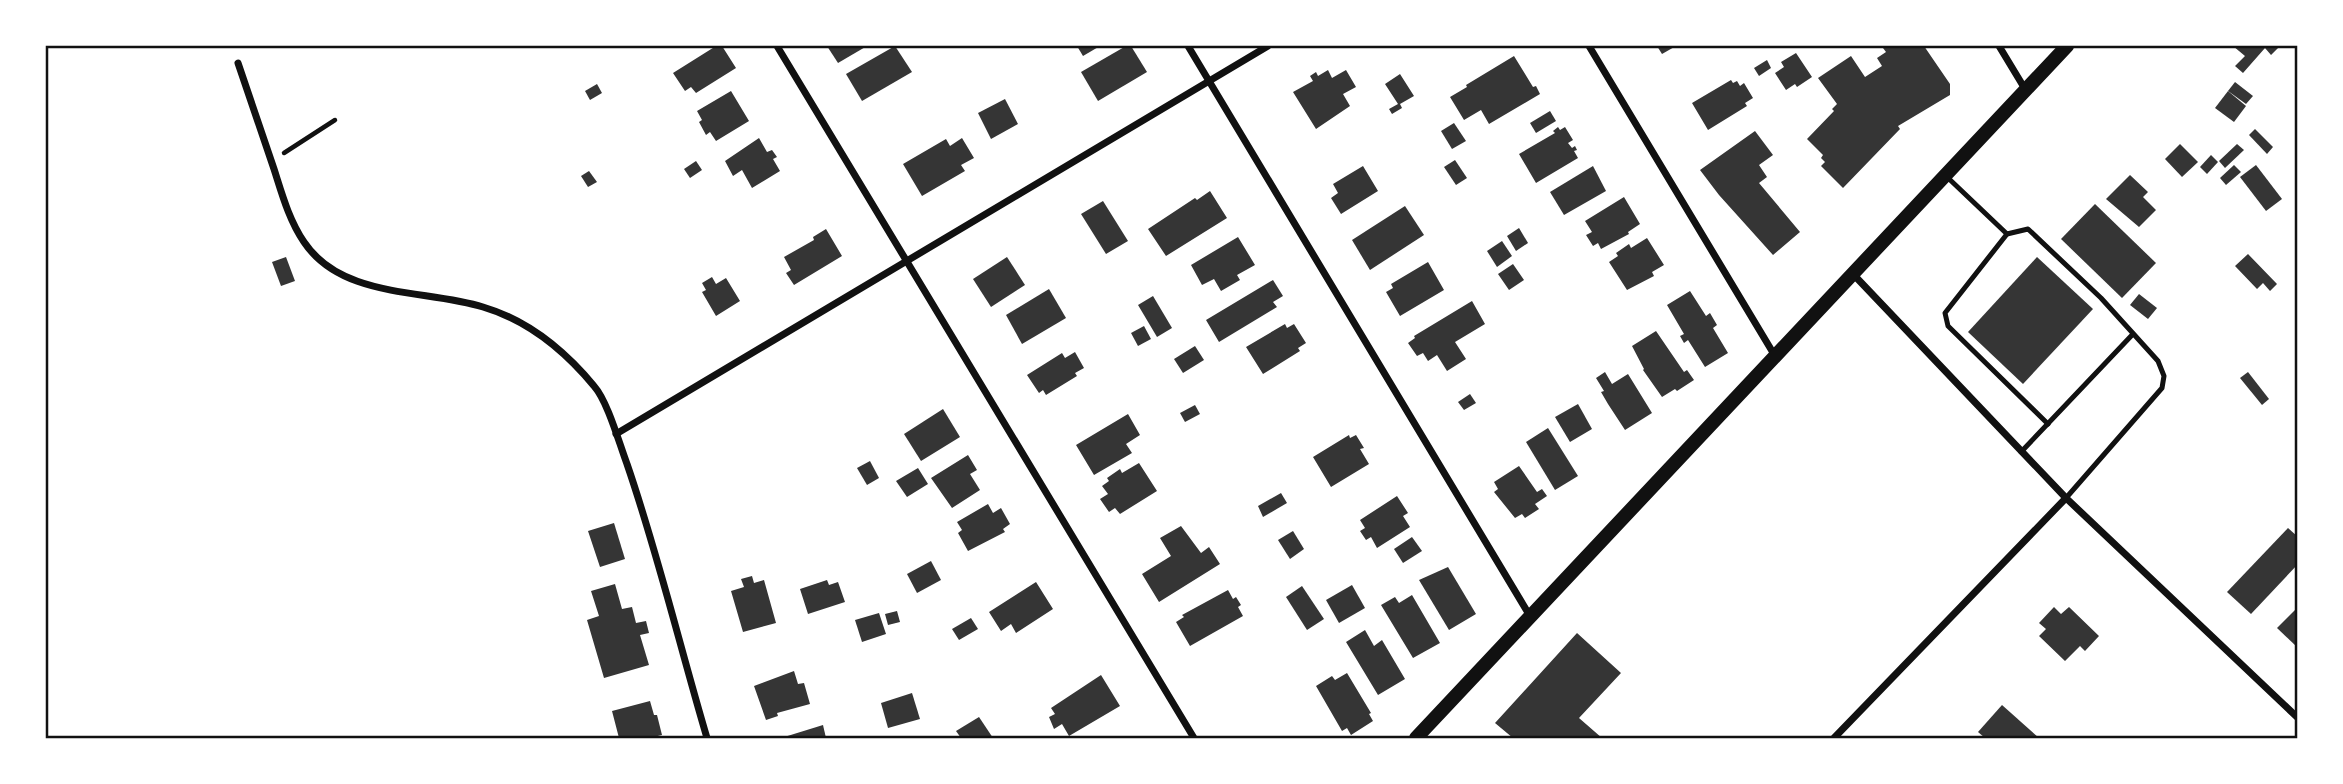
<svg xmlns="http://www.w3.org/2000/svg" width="2343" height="784" viewBox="0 0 2343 784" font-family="Raleway,sans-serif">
	<rect width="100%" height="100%" fill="#fff"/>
	<g fill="#353535">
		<polygon points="716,46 722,46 736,68 696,93 691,87 685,91 673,73"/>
		<polygon points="827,46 867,46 838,63"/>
		<polygon points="895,46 912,72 862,101 846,74"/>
		<polygon points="1077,46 1100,46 1083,56"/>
		<polygon points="1126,46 1131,46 1147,72 1098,101 1081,72"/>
		<polygon points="1657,46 1676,46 1662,54"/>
		<polygon points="1886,46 1924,46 1950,84 1950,95 1898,126 1900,129 1843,188 1821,166 1825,162 1821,158 1823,155 1807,139 1834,111 1832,109 1837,104 1818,78 1851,56 1865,77 1882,66 1877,58 1886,52 1883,48"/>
		<polygon points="2233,46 2280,46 2271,55 2265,48 2243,73 2235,66 2245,56"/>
		<polygon points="1796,53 1812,77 1797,87 1795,84 1786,90 1775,73 1784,67 1781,62"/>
		<polygon points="1514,56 1533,87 1536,86 1540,94 1489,124 1481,110 1464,120 1450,97 1467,87 1466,85"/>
		<polygon points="1767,60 1771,68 1759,76 1754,68"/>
		<polygon points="1328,70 1332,78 1346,70 1356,87 1343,94 1350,106 1316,129 1293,92 1313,81 1310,76 1316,72 1318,76"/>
		<polygon points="1400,74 1414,96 1400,104 1402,108 1392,114 1389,109 1398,104 1385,84"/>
		<polygon points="1731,80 1733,83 1737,81 1740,86 1744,83 1753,98 1745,103 1747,106 1708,130 1692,103"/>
		<polygon points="2235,82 2253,96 2246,104 2228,91"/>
		<polygon points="597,84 602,93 590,100 585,91"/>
		<polygon points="731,91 749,121 716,141 710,132 706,135 699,122 702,120 697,111"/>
		<polygon points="2228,91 2246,106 2234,122 2215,108"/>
		<polygon points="1005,99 1018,124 991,139 978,113"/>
		<polygon points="1550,111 1556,121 1536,133 1530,123"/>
		<polygon points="1454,123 1466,141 1452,149 1441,131"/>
		<polygon points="1558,127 1560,130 1565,127 1573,140 1568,143 1572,148 1575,146 1577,150 1574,151 1578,158 1536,183 1519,154 1555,133 1553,131"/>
		<polygon points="2255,129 2273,147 2267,154 2249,135"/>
		<polygon points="1755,131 1773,155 1759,165 1767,177 1759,183 1800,232 1773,255 1719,195 1700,170"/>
		<polygon points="759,138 767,152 772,150 777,157 773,159 780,171 752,188 742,170 733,176 725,161"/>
		<polygon points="962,138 974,158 961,165 965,171 922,196 903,164 946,139 950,146"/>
		<polygon points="2180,144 2198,162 2182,177 2165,159"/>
		<polygon points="2237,144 2244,150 2225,168 2219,161"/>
		<polygon points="2211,155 2218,162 2207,174 2200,167"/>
		<polygon points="1455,160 1467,178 1456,185 1444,167"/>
		<polygon points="696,161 702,170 690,178 684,169"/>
		<polygon points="2234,165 2241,172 2226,185 2220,178"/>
		<polygon points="2256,165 2282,199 2266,211 2240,177"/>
		<polygon points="1363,166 1378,191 1341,214 1331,198 1338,193 1333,184"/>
		<polygon points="1593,166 1606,191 1564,215 1550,192"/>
		<polygon points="589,171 597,182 588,187 581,176"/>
		<polygon points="2130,175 2148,192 2143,197 2156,210 2139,227 2106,199"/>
		<polygon points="1210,191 1227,218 1166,256 1148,229 1195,198 1197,200"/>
		<polygon points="1624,197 1640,224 1628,232 1629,234 1601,249 1598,243 1593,246 1586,235 1592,232 1585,221"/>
		<polygon points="1103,201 1128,241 1106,254 1081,214"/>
		<polygon points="2095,204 2156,263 2122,298 2061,239"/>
		<polygon points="1405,206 1424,235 1370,270 1352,240"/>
		<polygon points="1519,228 1528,243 1516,251 1507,236"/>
		<polygon points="826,229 842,256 794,285 786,273 791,270 784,257 814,240 813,237"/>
		<polygon points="1238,237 1255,265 1237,275 1240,280 1221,291 1214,279 1202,285 1191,265"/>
		<polygon points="1647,238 1664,265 1652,272 1654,276 1627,290 1609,262 1618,256 1616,253 1629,244 1631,248"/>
		<polygon points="1502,241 1512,256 1497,267 1487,251"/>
		<polygon points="2248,254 2277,284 2270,291 2263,283 2257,289 2235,266"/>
		<polygon points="286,257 295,281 281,286 272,262"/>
		<polygon points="1007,257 1025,285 991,307 973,279"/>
		<polygon points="2037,257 2093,309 2023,384 1968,332"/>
		<polygon points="1428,262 1444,290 1400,316 1386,292 1393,288 1391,284"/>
		<polygon points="1513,264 1524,280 1509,290 1498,274"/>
		<polygon points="712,277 716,284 726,278 740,301 716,316 702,292 706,290 702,283"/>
		<polygon points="1273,280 1283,296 1273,302 1277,307 1219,342 1206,320"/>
		<polygon points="1049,289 1066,318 1022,344 1006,315"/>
		<polygon points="1690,291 1706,316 1710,313 1717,325 1713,328 1728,353 1705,367 1688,340 1684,343 1680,336 1684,334 1667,305"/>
		<polygon points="2139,294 2157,308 2148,319 2130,305"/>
		<polygon points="1153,296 1172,328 1157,337 1138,305"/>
		<polygon points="1472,301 1485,324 1455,342 1466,359 1447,371 1437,355 1428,361 1423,353 1417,356 1408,343 1415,338 1414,336"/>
		<polygon points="1285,324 1287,328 1294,324 1306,343 1298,348 1300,351 1263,374 1246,347"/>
		<polygon points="1144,326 1151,339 1138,346 1131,333"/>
		<polygon points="1656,331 1684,372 1687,370 1694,380 1677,391 1675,389 1662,397 1643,370 1644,369 1632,346"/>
		<polygon points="1195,346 1204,360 1183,373 1174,359"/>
		<polygon points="1075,352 1084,368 1075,373 1077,376 1046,395 1043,390 1039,393 1027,375 1062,353 1065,358"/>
		<polygon points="1605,372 1612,384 1628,374 1652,413 1625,430 1608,404 1601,392 1604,391 1596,378"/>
		<polygon points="2248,372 2269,399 2262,405 2240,378"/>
		<polygon points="1470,394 1476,403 1464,410 1458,402"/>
		<polygon points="1578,404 1592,429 1570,442 1555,417"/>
		<polygon points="1195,405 1200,414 1185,422 1180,413"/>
		<polygon points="943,409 960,437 921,461 904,434"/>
		<polygon points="1128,414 1140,435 1126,444 1132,453 1094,475 1076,445"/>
		<polygon points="1548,428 1578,476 1555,490 1526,442"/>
		<polygon points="1349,435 1350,438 1356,435 1364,448 1360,449 1369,464 1331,487 1313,457"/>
		<polygon points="968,455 977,470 970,474 980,490 952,508 931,478"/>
		<polygon points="870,461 879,478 867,485 857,468"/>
		<polygon points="1139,463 1157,491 1120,514 1115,508 1109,512 1100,499 1108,494 1102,486 1109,481 1107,478 1120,469 1122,473"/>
		<polygon points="1519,466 1537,492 1542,489 1547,496 1535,504 1539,509 1525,518 1522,514 1515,518 1494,492 1498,489 1494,482"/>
		<polygon points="918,468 928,484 907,497 896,481"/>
		<polygon points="1281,493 1287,503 1263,517 1258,506"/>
		<polygon points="1397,496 1408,513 1403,516 1410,527 1377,548 1371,537 1366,540 1360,531 1365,528 1360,520"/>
		<polygon points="988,504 993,513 1001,508 1010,524 1003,529 1005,532 968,551 958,533 962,530 957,522"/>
		<polygon points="614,523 625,559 600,567 588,531"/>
		<polygon points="1181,526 1201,553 1209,547 1220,564 1159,602 1142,574 1171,556 1160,538"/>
		<polygon points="2288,528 2298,537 2298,564 2251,614 2227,592"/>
		<polygon points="1293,531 1304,549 1290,559 1278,540"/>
		<polygon points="1412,537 1422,551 1403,563 1394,549"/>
		<polygon points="931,561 941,580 917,593 907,574"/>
		<polygon points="1448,567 1476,614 1449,630 1419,580"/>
		<polygon points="752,576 754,583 764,580 776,623 743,632 731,591 744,587 741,579"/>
		<polygon points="827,580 829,585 838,582 845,602 808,614 800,589"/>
		<polygon points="1036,582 1053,609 1016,633 1011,624 1001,631 989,612"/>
		<polygon points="615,584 622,609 632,607 636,623 646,621 649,633 640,635 649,665 604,678 587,620 599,616 591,591"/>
		<polygon points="1352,585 1365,608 1339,623 1326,600"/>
		<polygon points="1302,586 1324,619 1307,630 1286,597"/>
		<polygon points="1228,590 1233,599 1236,597 1241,605 1238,607 1243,616 1190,646 1176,622 1184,617 1182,615"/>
		<polygon points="1412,595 1440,643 1413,658 1381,605 1395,597 1399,603"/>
		<polygon points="2054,607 2061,614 2069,607 2099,636 2085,651 2080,646 2065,661 2039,636 2046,629 2039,623"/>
		<polygon points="2298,607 2298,648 2277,628"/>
		<polygon points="897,611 900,622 888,625 885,614"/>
		<polygon points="879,613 886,634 862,642 855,620"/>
		<polygon points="971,618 978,629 959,640 952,629"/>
		<polygon points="1365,630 1374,646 1382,640 1405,679 1378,695 1346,642"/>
		<polygon points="1577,633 1621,673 1579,718 1602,738 1513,738 1495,723"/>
		<polygon points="794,671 798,684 804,683 810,704 777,713 778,716 766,720 754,686"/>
		<polygon points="1347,673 1371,713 1369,714 1373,721 1351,735 1347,728 1342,731 1316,686 1332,676 1335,680"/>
		<polygon points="1101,675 1120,706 1069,736 1062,724 1054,729 1049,717 1055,714 1051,708"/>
		<polygon points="912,693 920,719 888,728 881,703"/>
		<polygon points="650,701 654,715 657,715 662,735 649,738 619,738 612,711"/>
		<polygon points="2002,705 2039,738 1985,738 1978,732"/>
		<polygon points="979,717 993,738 961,738 956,731"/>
		<polygon points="823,725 826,738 781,738"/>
	</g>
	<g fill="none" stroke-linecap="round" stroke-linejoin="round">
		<polyline stroke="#111" stroke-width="4.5" points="284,153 335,120"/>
		<g stroke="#111" stroke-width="5">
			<polyline points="1946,176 2007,234 2028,229 2101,298 2158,361 2164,376 2162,388 2066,498"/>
			<polyline points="2007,234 1945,313 1948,326 2048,424"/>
			<polyline points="2021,452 2133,334"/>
		</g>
		<g stroke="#111" stroke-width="7">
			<polyline points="777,46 1194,738"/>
			<polyline points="1188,46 1530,616"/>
			<polyline points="1589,46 1775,356"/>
			<polyline points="1999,46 2025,89"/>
			<path d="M238 63C250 98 262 133 274 169 282 194 289 220 304 242 342 299 425 289 483 307 527 320 565 351 594 386 608 402 619 443 627 464 658 554 680 647 707 738"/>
			<polyline points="1853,274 2066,498 2298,718"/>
			<polyline points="616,434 1268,46"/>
			<polyline points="1834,738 2066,498"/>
		</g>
		<polyline stroke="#111" stroke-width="14" points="1416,738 2067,46"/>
	</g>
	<rect width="2343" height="784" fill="none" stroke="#ffffff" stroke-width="94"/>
	<rect x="47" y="47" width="2249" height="690" fill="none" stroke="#111" stroke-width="2.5"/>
</svg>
